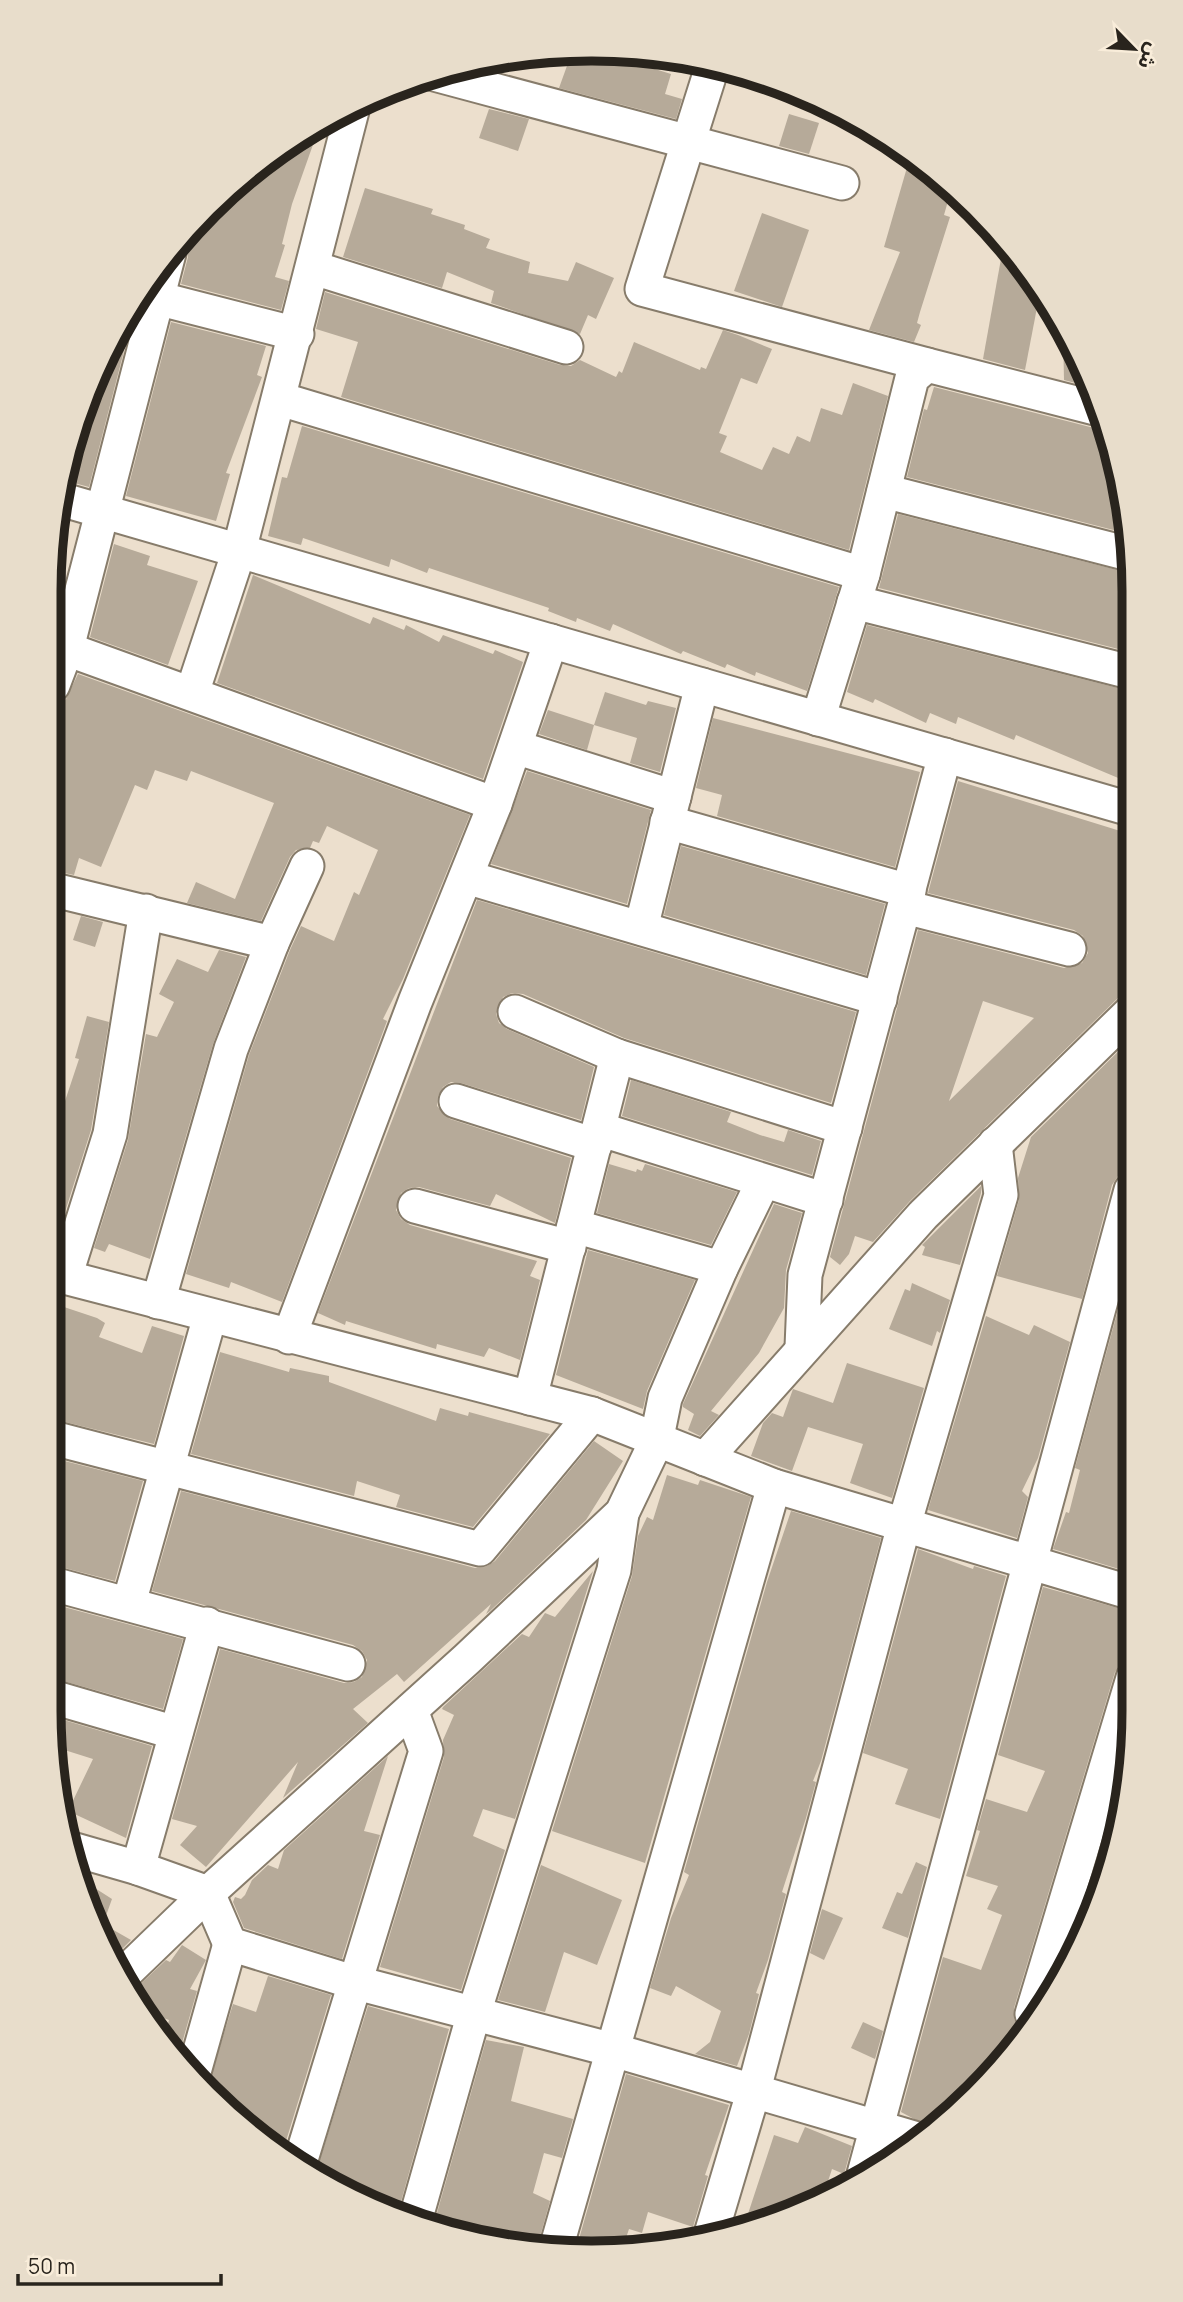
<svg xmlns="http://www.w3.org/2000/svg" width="1183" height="2302" viewBox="0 0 1183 2302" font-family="Manrope,'Noto Sans Arabic',sans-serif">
	<rect width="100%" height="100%" fill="#ecdfcd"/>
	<g fill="#b6aa99" fill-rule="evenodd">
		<polygon points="627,50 629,51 626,60 671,74 665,94 682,99 676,119 559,88 572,52"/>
		<polygon points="489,109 529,119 518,151 479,138"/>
		<polygon points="789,114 819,123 809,154 779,146"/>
		<polygon points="321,122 292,204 282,244 285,245 275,277 289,281 281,310 181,284 188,257 187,247 182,239 234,184"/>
		<polygon points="910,157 952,187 944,215 950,217 920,312 917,323 921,325 914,342 869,330 900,252 884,247"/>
		<polygon points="365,188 433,209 431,214 465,225 464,229 490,239 486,248 530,262 528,273 568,281 576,262 614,278 596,319 588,315 580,334 491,303 494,291 447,272 442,288 343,257"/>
		<polygon points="762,213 809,230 782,307 734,291"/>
		<polygon points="1004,242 1022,262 1040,292 1025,370 983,359"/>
		<polygon points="325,292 560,365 571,366 580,360 616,377 619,371 622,373 634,342 700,370 701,367 706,369 723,330 738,335 772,349 757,384 741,378 719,433 727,436 720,452 762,470 773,447 789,454 797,436 810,442 821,408 842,415 853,383 888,396 849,550 341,397 358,342 316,329"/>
		<polygon points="131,310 134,312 89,487 63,480 67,451 105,352"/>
		<polygon points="171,322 266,346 257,375 262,377 226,473 230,474 216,521 126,496"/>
		<polygon points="1063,333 1093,384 1094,388 1064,380"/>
		<polygon points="934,387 1094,428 1104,427 1129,520 1129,534 907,477 924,409 927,410"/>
		<polygon points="302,426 839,587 807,691 756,672 755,676 727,664 725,668 683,651 681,654 613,624 610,631 577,618 576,622 548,611 549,608 429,568 427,573 391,559 389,567 303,538 301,545 268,536 282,477 287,478"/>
		<polygon points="898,514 1129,573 1130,652 879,588"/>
		<polygon points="114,544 150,556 147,565 198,581 168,665 90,637"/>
		<polygon points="50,556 64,581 53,625 50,624"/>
		<polygon points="253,575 370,624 373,617 404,630 406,625 439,642 443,635 493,654 495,650 523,662 483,779 217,683"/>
		<polygon points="867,625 1130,691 1130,776 1125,774 1123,780 1016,735 1014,740 958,717 956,724 930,713 926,723 875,699 873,703 847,692"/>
		<polygon points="78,674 470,815 403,979 383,1019 387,1021 282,1302 231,1282 229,1288 186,1274 249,1055 290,950 301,926 334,941 354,892 359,895 378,850 327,826 319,843 313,841 310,848 296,850 290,857 261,921 187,903 196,882 235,899 274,803 191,771 187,781 155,770 147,790 135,785 101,867 79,858 74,875 50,870 50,802 63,766 50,760 50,711 53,704 66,699"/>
		<polygon points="605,692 646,705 648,701 676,708 660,772 630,763 637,738 594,725"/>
		<polygon points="548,710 594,725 587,750 539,734"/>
		<polygon points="713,718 920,772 895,867 717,816 722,795 696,788"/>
		<polygon points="527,771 651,810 627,904 491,864"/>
		<path d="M958 781 1130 834 1131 993 1118 998 910 1201 873 1242 855 1236 849 1254 840 1265 830 1257 918 930 1064 968 1082 963 1088 953 1083 936 1074 930 928 893ZM983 1001 1034 1018 949 1101Z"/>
		<polygon points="681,846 885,904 866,975 664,915"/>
		<polygon points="477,900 856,1012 831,1103 624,1038 523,994 512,993 503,997 496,1014 499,1023 507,1029 594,1067 581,1120 461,1083 451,1082 443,1087 438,1096 437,1106 450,1119 571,1158 555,1223 496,1194 490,1206 419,1187 409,1188 401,1193 396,1210 401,1219 410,1225 537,1261 530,1276 540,1280 520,1360 489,1348 484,1357 437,1344 436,1349 346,1321 345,1325 318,1313"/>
		<polygon points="81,916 103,922 95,947 73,940"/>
		<polygon points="219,950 246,957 213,1044 150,1259 109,1244 105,1252 94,1248 128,1140 146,1034 157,1037 174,1002 159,994 177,959 208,972"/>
		<polygon points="87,1016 109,1022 91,1130 58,1234 49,1230 50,1112 60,1116 79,1059 75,1058"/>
		<polygon points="1131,1039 1131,1171 1118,1176 1112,1185 1082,1299 997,1276 1019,1200 1018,1178 1031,1137"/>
		<polygon points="631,1080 731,1112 727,1122 760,1135 784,1142 788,1130 821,1141 812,1175 622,1116"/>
		<polygon points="609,1164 636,1172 637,1169 642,1171 645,1164 737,1192 711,1245 597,1213"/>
		<polygon points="981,1186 981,1193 960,1265 922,1255 925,1247 922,1245"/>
		<polygon points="774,1204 802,1213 786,1270 784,1308 759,1353 711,1411 719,1415 700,1436 688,1430 694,1414 683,1407 683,1404"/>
		<polygon points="588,1250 695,1280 647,1391 643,1409 556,1375"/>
		<polygon points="1131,1262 1131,1263 1132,1573 1053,1549 1066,1512 1069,1513 1080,1470 1075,1468"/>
		<polygon points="912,1283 950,1300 940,1333 937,1331 932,1346 889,1329 905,1289 910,1291"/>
		<polygon points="49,1307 63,1311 64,1307 97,1318 105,1323 99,1337 142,1353 152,1326 184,1336 154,1444 49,1418"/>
		<polygon points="986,1316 1029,1335 1034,1325 1070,1342 1038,1458 1022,1491 1028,1497 1017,1538 928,1510"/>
		<polygon points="220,1352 289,1372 290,1368 329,1376 329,1382 436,1421 440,1408 468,1416 469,1412 550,1434 473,1527 396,1507 400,1495 357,1481 354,1496 191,1454"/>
		<polygon points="847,1363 924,1388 892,1498 850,1483 863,1444 808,1427 792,1471 751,1456 763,1423 772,1413 783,1417 793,1389 833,1403"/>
		<polygon points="594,1441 623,1461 586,1520 490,1611 486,1614 491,1604 404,1682 397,1674 353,1709 368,1723 283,1798 298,1762 206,1867 180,1845 197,1826 172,1819 220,1649 344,1683 354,1682 362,1677 367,1660 362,1651 353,1645 152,1591 181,1491 475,1568 485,1567 495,1561"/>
		<polygon points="49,1457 143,1481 115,1581 49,1564"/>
		<polygon points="667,1475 698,1485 700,1480 751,1497 645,1863 552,1831 632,1576 638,1536 647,1517 653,1520"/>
		<polygon points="791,1511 881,1538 821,1761 813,1781 816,1782 806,1818 782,1892 786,1894 768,1960 756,1993 759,1994 749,2034 737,2066 695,2054 710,2042 721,2011 676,1986 671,1996 650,1988 671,1918 689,1875 684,1872 767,1582"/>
		<polygon points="918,1549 973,1569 974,1566 1006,1576 940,1819 895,1804 908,1769 863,1753"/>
		<polygon points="593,1571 515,1819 483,1809 473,1836 505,1850 461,1990 380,1967 444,1757 443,1740 454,1715 442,1709 443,1707 522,1634 529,1637 545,1613 555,1617"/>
		<polygon points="1043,1587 1132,1612 1133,1643 1128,1660 1115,1672 1014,2008 1014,2019 1021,2029 975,2094 929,2127 901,2112 943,1957 981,1970 1002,1915 987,1909 998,1886 966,1876 980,1831 977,1830 986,1799 1027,1812 1045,1771 998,1755"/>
		<polygon points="49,1603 183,1639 163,1709 49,1677"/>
		<polygon points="50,1716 152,1746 126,1838 68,1811 93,1759 55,1747"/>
		<polygon points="1133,1745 1133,1746 1126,1787 1121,1785"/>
		<polygon points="388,1756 364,1831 380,1835 342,1959 244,1928 233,1902 235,1897 241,1899 245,1895 252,1880 268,1865 278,1869 284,1850"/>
		<polygon points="1106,1833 1118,1838 1116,1851 1092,1915 1083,1911"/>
		<polygon points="916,1862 927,1867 908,1938 882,1928 897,1892 902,1894"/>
		<polygon points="541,1865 622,1900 597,1965 564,1952 545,2012 498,2000"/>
		<polygon points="76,1876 112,1899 103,1924 131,1940 116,1955 78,1885"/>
		<polygon points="822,1909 843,1918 824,1960 810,1953"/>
		<polygon points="182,1945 206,1960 190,1989 197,1991 178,2057 163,2042 169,2020 146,2012 134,1990 166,1960 170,1962"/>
		<polygon points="268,1976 331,1995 282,2154 208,2085 233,2004 256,2012"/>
		<polygon points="368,2006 449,2029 397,2216 315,2175"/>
		<polygon points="863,2022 883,2031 875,2059 851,2048"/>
		<polygon points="486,2040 524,2047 511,2101 573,2119 562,2158 544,2153 533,2193 550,2201 538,2244 485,2242 433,2227"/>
		<polygon points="626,2074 729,2105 705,2175 708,2176 693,2227 648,2212 642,2233 629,2229 623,2247 577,2246"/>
		<polygon points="805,2127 852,2146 844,2174 832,2169 822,2200 745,2223 774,2135 798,2143"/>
	</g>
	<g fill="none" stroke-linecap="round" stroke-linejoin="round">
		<defs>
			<g id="minor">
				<polyline points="713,64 642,289 927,365"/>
				<polyline points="434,74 842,183"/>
				<polyline points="314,268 566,347"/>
				<polyline points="141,294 297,334"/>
				<polyline points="280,399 863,574"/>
				<polyline points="884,491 1129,554"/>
				<polyline points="60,499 1130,809"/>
				<polyline points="854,602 1130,672"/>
				<polyline points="50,643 495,804"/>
				<polyline points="53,685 67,648 169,253"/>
				<polyline points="192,693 239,551 353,107"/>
				<polyline points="818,719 863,574 912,378 927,365 1099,409"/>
				<polyline points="515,747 674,797"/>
				<polyline points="667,822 909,891"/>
				<polyline points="466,877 880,999"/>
				<polyline points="50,889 272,943"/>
				<polyline points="905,907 1069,949"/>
				<polyline points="641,928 702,685"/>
				<polyline points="515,1012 617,1056 845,1128"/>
				<polyline points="456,1101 595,1145"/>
				<polyline points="599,1129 826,1200"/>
				<polyline points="415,1206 569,1247"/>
				<polyline points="574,1226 721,1268"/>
				<polyline points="49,1273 592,1414 774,1486 1132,1593"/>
				<polyline points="65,1277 110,1134 146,911"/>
				<polyline points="158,1302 231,1049 272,943 307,866"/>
				<polyline points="289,1337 415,1002 495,804 551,641"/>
				<polyline points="802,1347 805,1275 945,755"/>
				<polyline points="530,1398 617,1056"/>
				<polyline points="49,1437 480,1549 592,1414"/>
				<polyline points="705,1459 923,1215 1131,1012"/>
				<polyline points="49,1583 348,1664"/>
				<polyline points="129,1603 210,1316"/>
				<polyline points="49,1696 176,1733"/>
				<polyline points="72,1849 138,1868 208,1893 230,1944 353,1982 613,2050 914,2138"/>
				<polyline points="138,1868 207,1624"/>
				<polyline points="125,1973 208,1893 467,1659 622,1513 656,1442 665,1398 721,1268 763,1182"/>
				<polyline points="1032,2014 1133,1678"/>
				<polyline points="194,2072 230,1944"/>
				<polyline points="299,2166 426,1751 411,1710"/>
				<polyline points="864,2174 1131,1190"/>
				<polyline points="415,2221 474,2013 614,1570 622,1513"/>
				<polyline points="711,2234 753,2093 904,1525 1001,1195 995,1144"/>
				<polyline points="557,2245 774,1486"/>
			</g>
		</defs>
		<use href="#minor" stroke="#877c6b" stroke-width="37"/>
		<use href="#minor" stroke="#fff" stroke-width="33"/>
	</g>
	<path d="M0 0H1183V2302H0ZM591 61H592A530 530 0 0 1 1122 591V1711A530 530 0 0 1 592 2241H591A530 530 0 0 1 61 1711V591A530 530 0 0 1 591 61Z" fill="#e8ddcb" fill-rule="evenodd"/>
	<path fill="none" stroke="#29241d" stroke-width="9" d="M591 61H592A530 530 0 0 1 1122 591V1711A530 530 0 0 1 592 2241H591A530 530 0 0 1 61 1711V591A530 530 0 0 1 591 61Z"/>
	<g transform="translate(1134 49) rotate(115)" stroke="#f9edda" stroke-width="5" paint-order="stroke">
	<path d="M0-5L12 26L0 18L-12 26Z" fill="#29241d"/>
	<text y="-10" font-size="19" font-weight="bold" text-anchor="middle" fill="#29241d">ش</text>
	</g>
	<path d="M18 2274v10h203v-10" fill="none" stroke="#29241d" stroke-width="3.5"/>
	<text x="28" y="2274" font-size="21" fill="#29241d" stroke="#f9edda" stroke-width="5" paint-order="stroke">50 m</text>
</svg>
